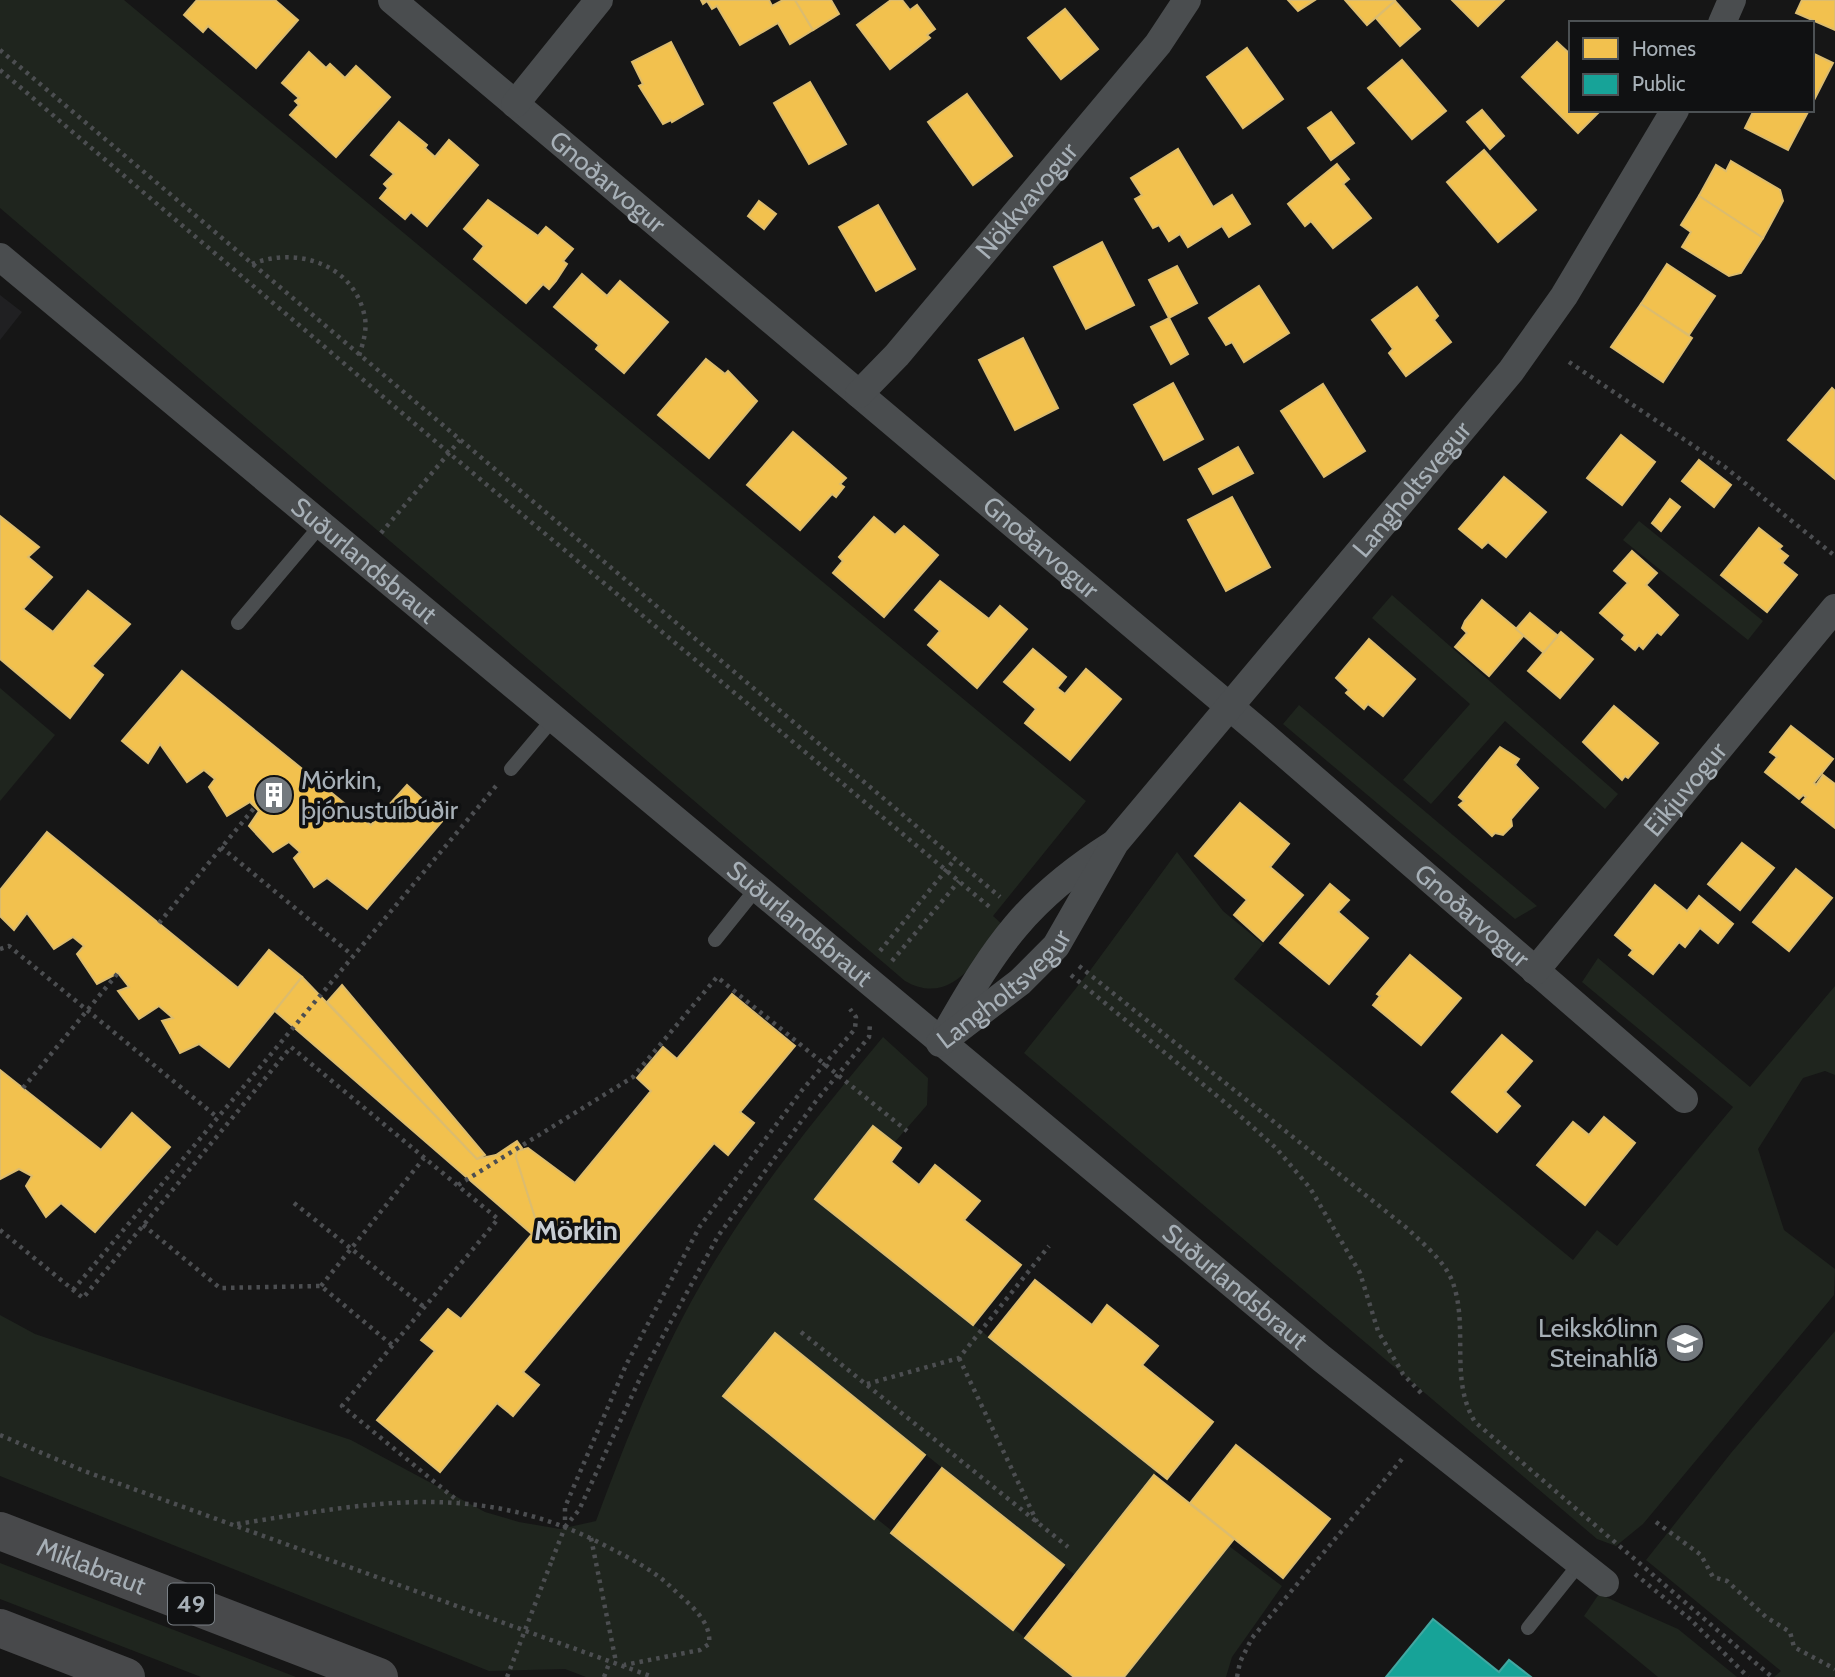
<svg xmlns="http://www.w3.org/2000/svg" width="1835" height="1677" viewBox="0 0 1835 1677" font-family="Cabin,sans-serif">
	<rect width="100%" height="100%" fill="#161616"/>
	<polygon fill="#202022" points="0,295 22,312 0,340"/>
	<g fill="#1f251e">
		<path d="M0 0H124L1086 801 993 916 1003 925C979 957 952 1008 905 981L0 208Z"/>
		<polygon points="1639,521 1763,621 1748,640 1623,540"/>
		<polygon points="1392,595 1618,794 1605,809 1505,721 1431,804 1403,780 1470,704 1372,618"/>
		<polygon points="0,688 55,735 0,801"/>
		<polygon points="1299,705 1537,906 1515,919 1283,724"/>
		<polygon points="1177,852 1223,911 1263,944 1234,979 1573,1260 1597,1230 1617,1246 1733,1107 1582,982 1598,958 1750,1087 1835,986 1835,1075 1825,1071 1803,1078 1758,1149 1784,1230 1835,1269 1834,1295 1643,1524 1616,1546 1597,1539 1024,1053 1089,972"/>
		<path d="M883 1037 928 1078 927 1105 894 1143 873 1127 815 1199 1158 1471 1075 1575 775 1333 724 1396 1074 1677H586L565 1669 489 1671 0 1476V1315L35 1334 351 1440 485 1512 519 1522 560 1529 596 1521C631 1427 668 1333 723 1248 770 1173 827 1105 883 1037Z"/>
		<polygon points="1835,1331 1835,1677 1774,1677 1781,1671 1646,1560 1731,1453"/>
		<polygon points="1229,1546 1282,1586 1232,1657 1226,1677 1124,1677"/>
		<polygon points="0,1563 296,1677 201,1677 0,1599"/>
		<polygon points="1599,1594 1678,1629 1737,1677 1658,1677 1584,1616"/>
	</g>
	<g fill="#f2c14e" stroke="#dcbc6e" stroke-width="2">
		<polygon points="197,0 275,0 298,20 256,68 208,26 203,32 184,15"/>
		<polygon points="701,0 769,0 772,6 783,0 795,0 813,30 790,44 778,23 740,45 717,6 712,9 707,1 703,4"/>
		<polygon points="795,0 831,0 839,14 813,30"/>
		<polygon points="891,0 902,0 910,10 917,5 935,29 927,35 930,38 890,69 857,25"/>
		<polygon points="1288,0 1315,0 1298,11"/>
		<polygon points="1345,0 1394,0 1395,1 1367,25"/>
		<polygon points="1452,0 1504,0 1478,26"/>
		<polygon points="1802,0 1835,0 1835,30 1796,13"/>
		<polygon points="1395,1 1420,29 1400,46 1376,18"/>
		<polygon points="1065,9 1098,49 1061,79 1028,38"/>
		<polygon points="671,42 703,104 672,122 671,120 663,124 639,86 643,84 632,62"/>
		<polygon points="1557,42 1571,55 1571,110 1601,110 1578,133 1522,77"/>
		<polygon points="1247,48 1283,99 1243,128 1207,77"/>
		<polygon points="309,52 326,68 330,64 345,78 356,66 390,97 336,157 290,115 299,105 295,101 299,98 282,83"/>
		<polygon points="1812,53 1833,63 1812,104"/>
		<polygon points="1402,60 1446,111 1412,139 1368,88"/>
		<polygon points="810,82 846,144 809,164 774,103"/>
		<polygon points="967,94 1012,156 973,185 928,122"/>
		<polygon points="1482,110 1504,136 1490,149 1467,122"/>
		<polygon points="1754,110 1809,110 1788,150 1745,128"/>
		<polygon points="1331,112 1354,143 1331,160 1308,128"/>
		<polygon points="399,122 427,145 425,148 435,157 449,140 478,165 427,226 411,212 405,219 380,198 388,188 384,184 394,174 371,155"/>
		<polygon points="1178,149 1213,207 1232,195 1250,224 1229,237 1222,226 1188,247 1180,234 1169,241 1159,225 1153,228 1135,199 1142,195 1131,178"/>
		<polygon points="1484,150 1536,210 1498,242 1447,182"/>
		<polygon points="1731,161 1780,190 1783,201 1763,238 1699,196 1716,165 1726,171"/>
		<polygon points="1337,164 1349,179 1343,184 1371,218 1333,248 1311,221 1305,226 1288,204"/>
		<polygon points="1699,196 1763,238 1741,273 1729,276 1682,247 1691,232 1681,225"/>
		<polygon points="488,200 538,236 546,227 573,249 563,261 567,264 556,281 549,289 543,284 526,303 474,259 484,246 464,229"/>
		<polygon points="759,201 776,214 764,229 748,216"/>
		<polygon points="878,205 915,269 876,291 839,227"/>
		<polygon points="1102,242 1134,305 1086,329 1054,267"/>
		<polygon points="1667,264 1715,296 1689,335 1641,304"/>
		<polygon points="1177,266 1197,303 1169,318 1149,280"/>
		<polygon points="582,274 607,296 620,281 668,322 624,373 596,349 599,345 554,307"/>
		<polygon points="1259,286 1289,333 1244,362 1232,342 1226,345 1209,318"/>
		<polygon points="1417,287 1438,316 1434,320 1451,342 1406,376 1389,353 1393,349 1372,320"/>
		<polygon points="1641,304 1692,338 1663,382 1611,347"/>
		<polygon points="1169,318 1188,354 1171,364 1151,327"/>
		<polygon points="1023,338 1058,408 1015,430 979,360"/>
		<polygon points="706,359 725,374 728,371 757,401 709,458 658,415"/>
		<polygon points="1173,383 1203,439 1164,460 1134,405"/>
		<polygon points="1323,384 1365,451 1324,477 1281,411"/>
		<polygon points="1832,388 1835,391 1835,479 1788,440"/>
		<polygon points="793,432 846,478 840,484 844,487 836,497 832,494 800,530 747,485"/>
		<polygon points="1621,435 1655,462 1622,505 1587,478"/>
		<polygon points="1238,447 1253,473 1213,494 1199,469"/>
		<polygon points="1699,460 1731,485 1714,507 1682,481"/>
		<polygon points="1504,477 1546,512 1506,557 1488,542 1482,548 1459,529"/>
		<polygon points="1232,497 1270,567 1226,591 1188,520"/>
		<polygon points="1670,499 1680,507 1661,531 1652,523"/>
		<polygon points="0,516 39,547 28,557 52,577 23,609 53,632 88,591 130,624 92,666 103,675 70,718 0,659"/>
		<polygon points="874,517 895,535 904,526 938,555 884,617 833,573 843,561 839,557"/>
		<polygon points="1759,528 1782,546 1779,549 1788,556 1782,563 1797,575 1767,612 1721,575"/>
		<polygon points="1632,551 1657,573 1646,585 1678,615 1661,635 1657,632 1643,649 1639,645 1635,650 1622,639 1625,635 1600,613 1628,583 1614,571"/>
		<polygon points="940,581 989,619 1000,606 1027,629 977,688 928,645 940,631 915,610"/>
		<polygon points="1482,600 1524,635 1489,676 1455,647 1467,633 1462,628 1465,621"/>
		<polygon points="1530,613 1558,636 1544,653 1516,629"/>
		<polygon points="1561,632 1593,659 1560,698 1528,671"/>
		<polygon points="1369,639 1415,679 1383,716 1368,704 1364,709 1346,693 1349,690 1336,678"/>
		<polygon points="1033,649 1066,677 1057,688 1065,694 1086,669 1121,699 1070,760 1025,723 1036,709 1004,682"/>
		<polygon points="182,671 371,825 407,785 444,819 367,909 327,878 314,887 294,858 300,852 289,842 273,852 249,826 259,811 250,802 227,816 209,787 215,779 204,770 187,782 160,744 148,763 122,741"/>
		<polygon points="1614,706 1658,743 1628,778 1625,776 1622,780 1583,742"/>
		<polygon points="1791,726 1833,759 1814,783 1816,785 1823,775 1835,784 1835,828 1802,802 1806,797 1803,795 1799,799 1765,772 1777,757 1770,752"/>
		<polygon points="1500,747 1519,759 1515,765 1538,788 1511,819 1512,826 1503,835 1495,833 1492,836 1459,805 1464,801 1459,797"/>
		<polygon points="1240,803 1289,844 1270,867 1303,895 1263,941 1234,915 1247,900 1195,856"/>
		<polygon points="47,832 238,988 269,950 302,977 229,1067 199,1044 180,1053 162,1021 173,1018 159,1006 139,1019 118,991 129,987 118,973 97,984 77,954 84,946 73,937 54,949 27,913 14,930 0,916 0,890"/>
		<polygon points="1742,843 1774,868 1740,910 1708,884"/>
		<polygon points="1796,869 1832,898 1789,951 1753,922"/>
		<polygon points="1330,884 1349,900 1338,912 1368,938 1329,984 1280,943"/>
		<polygon points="1655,885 1687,911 1699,896 1733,924 1718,943 1700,928 1685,947 1679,942 1653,974 1629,955 1633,950 1615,935"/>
		<polygon points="1410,955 1461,998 1421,1045 1373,1005 1380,996 1377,994"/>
		<polygon points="302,977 477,1159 496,1155 517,1141 522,1148 516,1157 538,1227 532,1234 275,1011"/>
		<polygon points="342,985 485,1155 477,1159 327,1002"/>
		<polygon points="732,994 795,1046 740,1112 754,1123 728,1155 714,1143 523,1372 539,1385 513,1416 497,1403 440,1472 377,1420 435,1351 421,1340 448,1309 461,1319 538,1227 516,1157 517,1151 528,1148 575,1183 651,1091 637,1078 663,1047 677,1059"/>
		<polygon points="1502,1035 1532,1061 1505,1092 1520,1106 1497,1132 1452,1092"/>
		<polygon points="0,1070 101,1150 132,1113 170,1147 95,1232 61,1203 46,1217 26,1186 32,1176 19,1169 0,1179"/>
		<polygon points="1604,1117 1635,1143 1585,1205 1537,1165 1573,1122 1589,1135"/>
		<polygon points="873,1126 901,1148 891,1162 919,1185 935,1165 980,1201 964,1220 1021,1265 973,1325 815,1199"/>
		<polygon points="1035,1280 1092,1325 1107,1305 1158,1346 1142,1365 1213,1422 1167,1479 989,1337"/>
		<polygon points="775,1333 925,1455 874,1519 723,1396"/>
		<polygon points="1236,1445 1330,1519 1283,1578 1190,1503"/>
		<polygon points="942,1468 1064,1565 1013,1630 891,1533"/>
		<polygon points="1154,1475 1234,1539 1124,1677 1074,1677 1025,1638"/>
	</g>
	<polygon fill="#17a398" stroke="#42a7a1" stroke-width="2" points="1433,1619 1499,1672 1509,1660 1531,1677 1386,1677"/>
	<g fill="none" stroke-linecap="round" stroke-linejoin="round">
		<g stroke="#4c4e51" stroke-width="4.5" stroke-dasharray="3.5 5" stroke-linecap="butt">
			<polyline points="0,50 1000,897"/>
			<polyline points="0,70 449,453 992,909"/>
			<path d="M252 264C297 246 355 264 365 318 367 331 363 343 359 356"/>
			<polyline points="1569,362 1725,467 1835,556"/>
			<polyline points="381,533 460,440"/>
			<polyline points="221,847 351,954"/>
			<polyline points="159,923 255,807"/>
			<polyline points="0,949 9,946 217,1117"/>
			<polyline points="880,951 955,859"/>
			<polyline points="892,961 959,881"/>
			<path d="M1079 966 1408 1229C1424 1245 1445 1261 1453 1283 1469 1329 1449 1379 1475 1422L1772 1677"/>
			<polyline points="1071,975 1228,1105 1276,1148 1310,1188 1360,1273 1378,1331 1403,1374 1423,1395"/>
			<polyline points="23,1088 118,973"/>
			<polyline points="458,1185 633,1077 717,977 907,1131"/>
			<polyline points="294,1203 424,1307"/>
			<polyline points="143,1225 220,1288 321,1286 392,1345"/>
			<polyline points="0,1230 83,1298 291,1047 498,1219 342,1406 459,1502"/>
			<polyline points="321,1286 424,1158"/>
			<polyline points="73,1290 496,786"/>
			<polyline points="801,1332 1068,1547"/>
			<polyline points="959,1358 1037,1522"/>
			<polyline points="867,1384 959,1358 1049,1246"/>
			<polyline points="0,1435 84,1471 653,1677"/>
			<polyline points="1656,1522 1701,1555 1713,1577 1727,1581 1766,1617 1790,1632 1794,1647 1835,1669"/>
			<path d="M237 1524C372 1503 478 1479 606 1546 631 1559 654 1570 673 1589 689 1604 712 1621 709 1644L700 1650 624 1665"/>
			<polyline points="565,1527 579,1510 642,1374 718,1236 816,1101 869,1037 870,1024"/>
			<polyline points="591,1538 616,1662"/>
			<polyline points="552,1560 565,1527 565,1507 626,1365 700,1226 803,1089 855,1029 856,1017 850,1009"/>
			<polyline points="1635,1574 1690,1619 1748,1677"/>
			<polyline points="604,1677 610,1661"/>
			<polyline points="1237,1677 1240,1662 1252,1638 1402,1459"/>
		</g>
		<g stroke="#4a4d4f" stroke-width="14">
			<polyline points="238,623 321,525"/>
			<polyline points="511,769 553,719"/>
			<polyline points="715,940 756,889"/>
			<polyline points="1528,1628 1580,1563"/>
		</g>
		<g stroke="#4a4d4f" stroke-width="28">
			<path id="s1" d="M392 0 1262 734 1684 1099"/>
			<polyline points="1722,23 1732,0"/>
			<polyline points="515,104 599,0"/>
			<path id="s2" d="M0 257 1321 1358 1605 1583"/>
			<path id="s3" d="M859 394 897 355 1158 44 1187 0"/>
			<path id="s4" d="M1535 971 1835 608"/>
			<path d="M947 1031C996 945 1027 899 1112 845"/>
			<path id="s5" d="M940 1043 1020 982 1056 946 1115 843 1511 371 1564 296 1675 110"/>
		</g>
		<g stroke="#48494b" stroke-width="38">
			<path id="s6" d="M0 1531 379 1677"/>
			<polyline points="0,1628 126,1677"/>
		</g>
		<polyline stroke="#4c4e51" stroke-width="4.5" stroke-dasharray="3.5 5" stroke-linecap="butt" points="507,1677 552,1560"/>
	</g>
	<defs>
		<symbol id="building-disc" viewBox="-11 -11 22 22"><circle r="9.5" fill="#747a7f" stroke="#101112"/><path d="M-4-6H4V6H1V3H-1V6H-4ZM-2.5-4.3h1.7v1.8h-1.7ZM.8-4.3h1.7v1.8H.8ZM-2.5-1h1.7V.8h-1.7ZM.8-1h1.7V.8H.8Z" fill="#fff"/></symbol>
		<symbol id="school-disc" viewBox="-11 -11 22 22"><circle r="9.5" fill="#747a7f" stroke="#101112"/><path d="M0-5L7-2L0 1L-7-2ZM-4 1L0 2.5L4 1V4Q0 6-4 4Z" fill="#fff"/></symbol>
	</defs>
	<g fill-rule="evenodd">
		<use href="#building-disc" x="252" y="773" width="44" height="44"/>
		<use href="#school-disc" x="1663" y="1321" width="44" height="44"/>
	</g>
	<g text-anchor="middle" stroke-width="7" stroke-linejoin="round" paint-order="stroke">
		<rect fill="#101112" stroke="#7a8086" stroke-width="2" x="168" y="1583.5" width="46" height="41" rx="5"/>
		<g font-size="24" font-weight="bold" fill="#a7b0b7">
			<text x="191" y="1612">49</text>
		</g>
		<g font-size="26" fill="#a7b0b7" stroke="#101112">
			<text dy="9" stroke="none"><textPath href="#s1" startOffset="282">Gnoðarvogur</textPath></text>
			<text dy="9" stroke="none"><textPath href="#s3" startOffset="256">Nökkvavogur</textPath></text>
			<text dy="9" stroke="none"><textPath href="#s5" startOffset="732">Langholtsvegur</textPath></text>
			<text dy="9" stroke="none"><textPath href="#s1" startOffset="849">Gnoðarvogur</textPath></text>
			<text dy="9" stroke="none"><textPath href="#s2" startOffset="474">Suðurlandsbraut</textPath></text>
			<text dy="9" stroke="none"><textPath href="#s4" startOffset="236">Eikjuvogur</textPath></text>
			<text dy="9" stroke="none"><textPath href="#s1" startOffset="1416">Gnoðarvogur</textPath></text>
			<text dy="9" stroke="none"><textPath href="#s2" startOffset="1041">Suðurlandsbraut</textPath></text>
			<text dy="9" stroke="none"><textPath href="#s5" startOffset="84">Langholtsvegur</textPath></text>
			<text dy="9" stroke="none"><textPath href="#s2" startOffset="1608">Suðurlandsbraut</textPath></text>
			<text dy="9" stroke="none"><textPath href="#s6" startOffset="98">Miklabraut</textPath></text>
		</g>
		<g font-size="26" fill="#a7b0b7" stroke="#101112" text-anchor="start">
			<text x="301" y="789">Mörkin,<tspan x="301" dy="30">þjónustuíbúðir</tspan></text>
			<text x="1658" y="1337" text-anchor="end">Leikskólinn<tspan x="1658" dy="30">Steinahlíð</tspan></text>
		</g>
		<g font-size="28" font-weight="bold" fill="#c8ced3" stroke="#101112">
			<text x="576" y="1240">Mörkin</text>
		</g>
	</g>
	<rect x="1569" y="21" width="245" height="91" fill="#101112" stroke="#4c5154" stroke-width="2"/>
	<rect x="1583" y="38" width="35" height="21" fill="#f2c14e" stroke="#4c5154" stroke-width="2"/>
	<text x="1632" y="56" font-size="21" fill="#a7b0b7">Homes</text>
	<rect x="1583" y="74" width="35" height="21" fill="#17a398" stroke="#4c5154" stroke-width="2"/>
	<text x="1632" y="91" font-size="21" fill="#a7b0b7">Public</text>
</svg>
